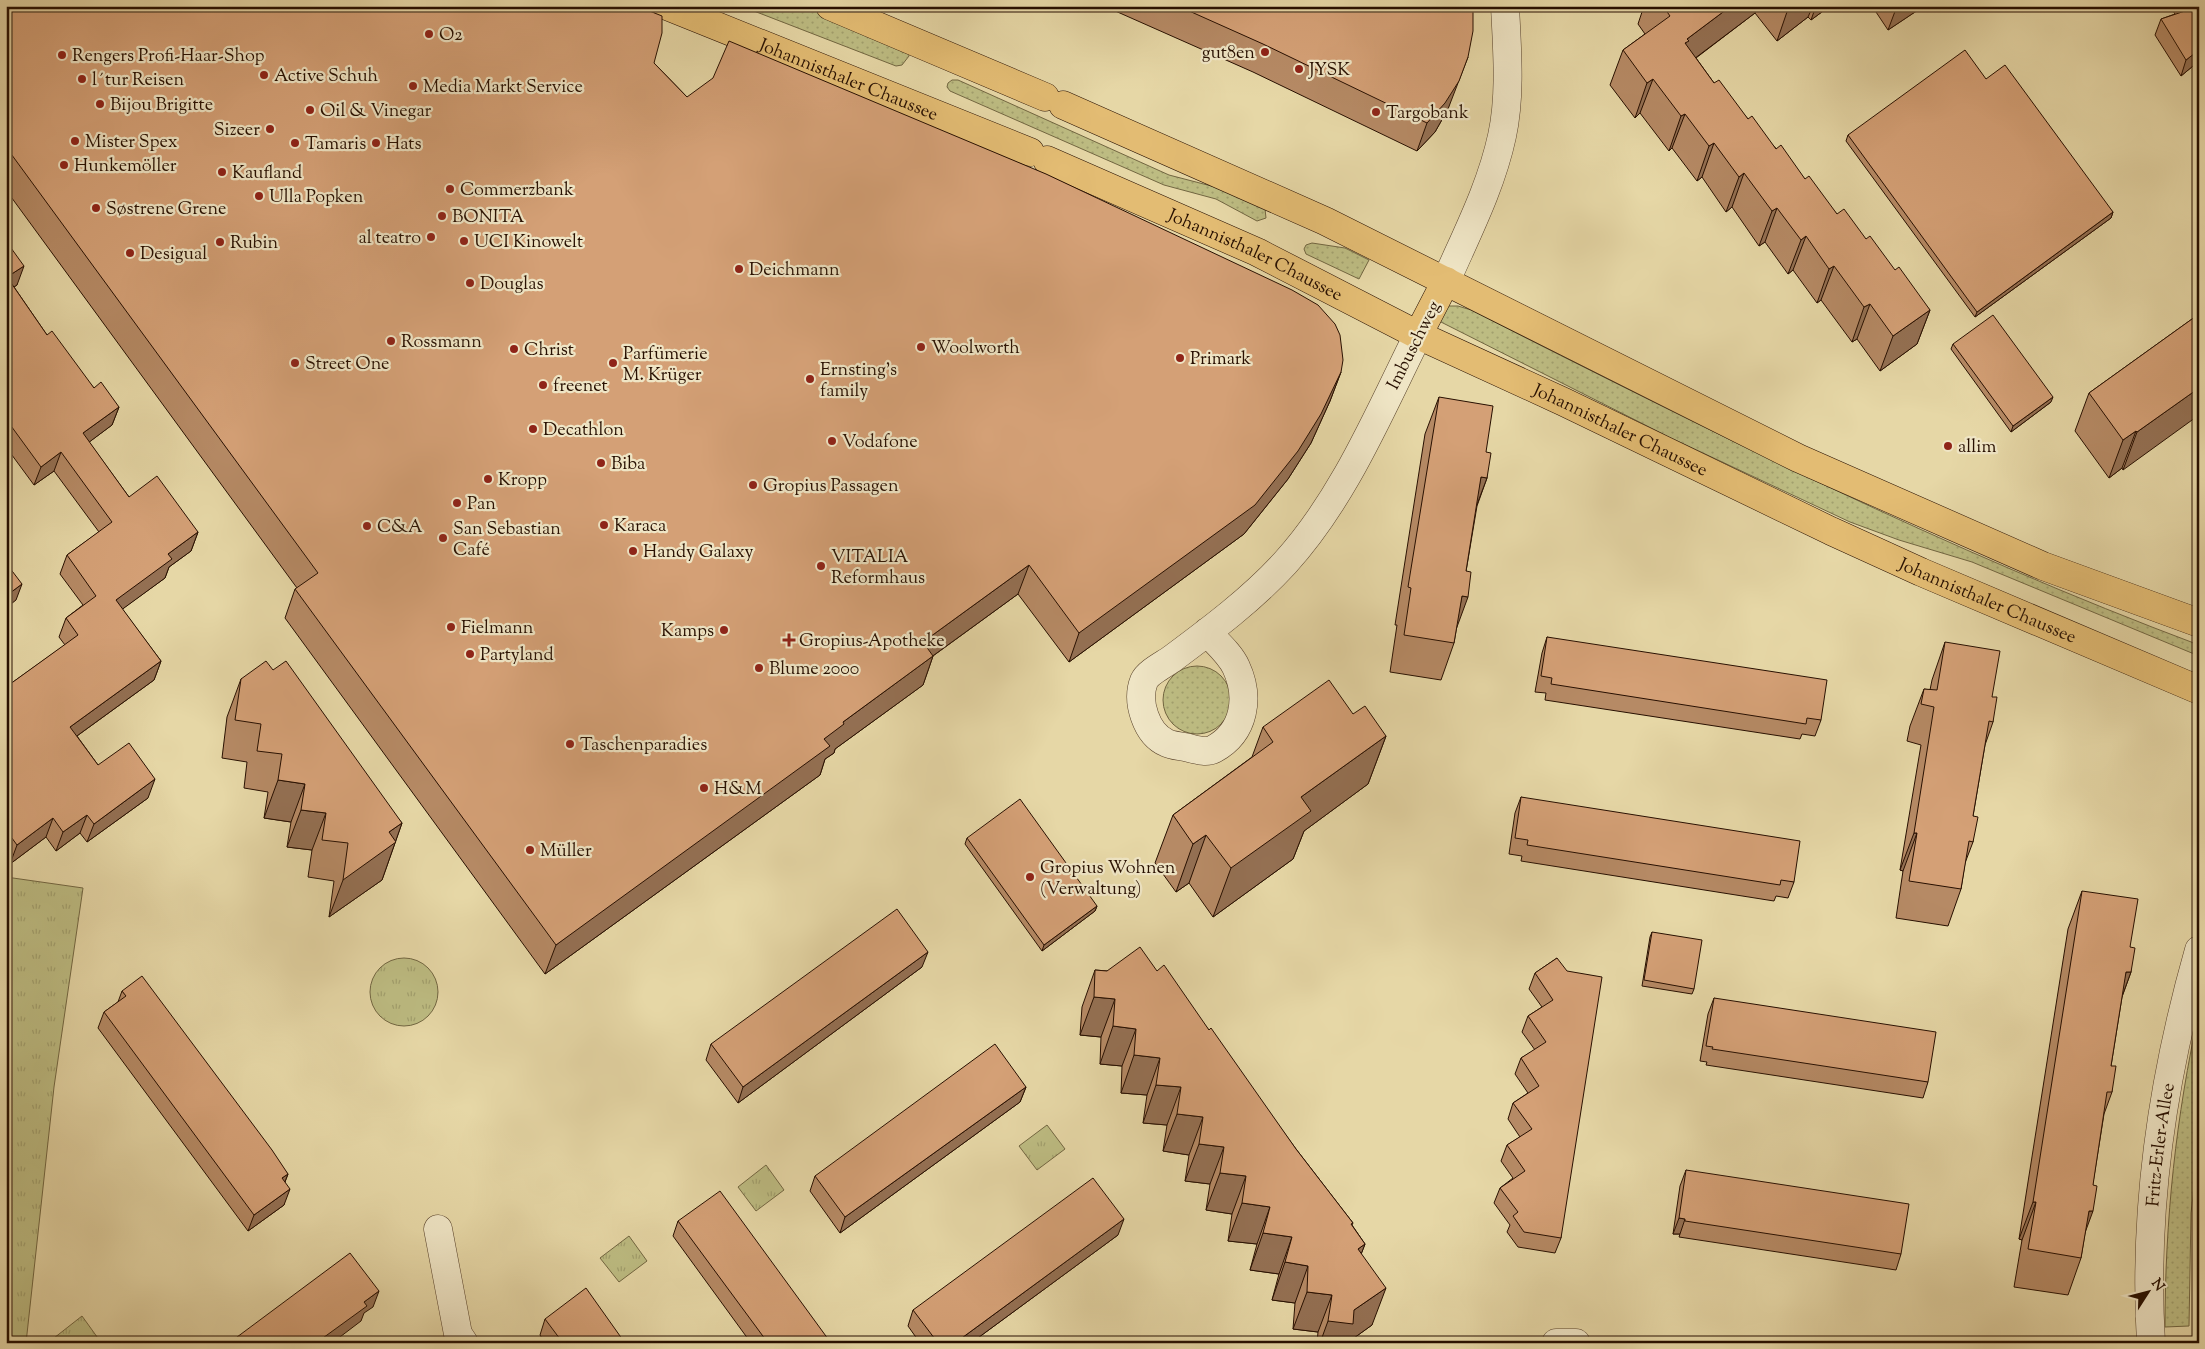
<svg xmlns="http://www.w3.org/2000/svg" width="2205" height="1349" viewBox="0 0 2205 1349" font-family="'Sorts Mill Goudy',serif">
	<defs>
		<pattern id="grass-dots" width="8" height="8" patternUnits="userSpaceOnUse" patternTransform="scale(1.25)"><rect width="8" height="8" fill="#bdbc82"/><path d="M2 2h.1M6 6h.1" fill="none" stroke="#a2a06e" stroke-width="1.8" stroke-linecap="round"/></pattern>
		<pattern id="park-tufts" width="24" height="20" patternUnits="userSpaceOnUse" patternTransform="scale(1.25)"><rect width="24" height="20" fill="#bdbc82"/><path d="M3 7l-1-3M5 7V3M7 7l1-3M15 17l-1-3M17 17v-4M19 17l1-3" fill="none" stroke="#a2a06e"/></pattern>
	</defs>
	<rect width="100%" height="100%" fill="#e6d7a6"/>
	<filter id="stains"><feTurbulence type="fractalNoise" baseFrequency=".004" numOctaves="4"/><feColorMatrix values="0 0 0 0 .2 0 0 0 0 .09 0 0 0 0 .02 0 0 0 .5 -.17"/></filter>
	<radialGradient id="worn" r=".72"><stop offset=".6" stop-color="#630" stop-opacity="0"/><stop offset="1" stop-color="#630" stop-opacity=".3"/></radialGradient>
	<g fill="url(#grass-dots)" stroke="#726641">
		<polygon points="741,6 804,6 896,41 908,50 909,56 902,65 896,66"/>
		<polygon points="952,80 958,80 1169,175 1219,188 1265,209 1266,218 1257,221 1216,199 1164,185 950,91 947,87 948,83"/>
		<polygon points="1312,243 1345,248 1369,260 1359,279 1306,254 1304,249 1306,245"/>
		<path d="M1448 306H1458L1471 310C1709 431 1948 551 2199 645V656L1972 562 1899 540 1850 522 1669 437 1437 320Z"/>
		<circle cx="1197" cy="700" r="34"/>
		<path d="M2199 1012V1146L2191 1213 2189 1326 2165 1327C2165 1220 2176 1116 2199 1012Z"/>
	</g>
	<g fill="url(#park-tufts)" stroke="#726641">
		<polygon points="6,877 83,888 54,1087 26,1343 6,1343"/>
		<circle cx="404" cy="992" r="34"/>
		<polygon points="1047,1125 1065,1149 1037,1170 1019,1146"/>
		<polygon points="766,1165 784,1190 756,1211 738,1187"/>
		<polygon points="629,1236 647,1261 619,1282 600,1258"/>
		<polygon points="82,1316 100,1341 97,1343 58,1343 54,1338"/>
	</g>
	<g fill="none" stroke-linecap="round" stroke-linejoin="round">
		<defs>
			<g id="minor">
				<path d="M1446 281C1467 233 1491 187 1502 136 1511 95 1507 48 1505 6"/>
				<path d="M1207 632C1217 643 1230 654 1236 667 1250 697 1245 732 1214 749 1207 753 1197 750 1189 748 1182 746 1173 746 1167 743 1146 734 1136 701 1144 681 1148 672 1165 664 1173 658 1212 629 1252 599 1285 563 1344 498 1379 413 1418 335"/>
				<polyline points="438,1229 458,1334 464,1343"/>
				<polyline points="1556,1343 1576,1343"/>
				<path id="s1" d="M2151 1343C2143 1211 2163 1076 2199 950"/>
			</g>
			<g id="major">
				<path id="s2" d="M667 6 1030 152"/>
				<polyline points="830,6 1045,97"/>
				<polyline points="1063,105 1325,221 1798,458 2043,566 2199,623"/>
				<path id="s3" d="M1047 160 1257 252 1418 335 1564 402 1831 531 1921 572 2199 690"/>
				<polyline points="1418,335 1446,281"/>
			</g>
		</defs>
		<use href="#minor" stroke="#57412a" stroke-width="29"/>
		<use href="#major" stroke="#270f00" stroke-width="29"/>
		<use href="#minor" stroke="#efe5c5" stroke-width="28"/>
		<use href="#major" stroke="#e3bc73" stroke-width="28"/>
	</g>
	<g fill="#b68a65" stroke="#270f00">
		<polygon points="6,6 654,63 687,97 1341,372 1330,401 1311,443 1288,479 1244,534 1069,662 1018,594 933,656 923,685 835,749 834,753 825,759 820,775 545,974 285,618 295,589 297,588 6,190"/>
		<polygon points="1104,6 1473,6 1448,109 1435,132 1417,151 1253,72"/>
		<polygon points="1644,6 1830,6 1811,20 1808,17 1777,41 1755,13 1696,58 1714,83 1805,179 1837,214 1866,239 1930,310 1917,344 1880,371 1857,339 1852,342 1821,300 1817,303 1793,270 1788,274 1765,242 1759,246 1732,207 1726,212 1702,177 1697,181 1672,148 1669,151 1640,113 1635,118 1610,85 1623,50 1645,34 1638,24"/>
		<polygon points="1872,6 1924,6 1888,30"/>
		<polygon points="2170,6 2199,6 2199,61 2181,76 2155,35 2161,19 2175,14"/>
		<polygon points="1986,79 2113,212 2111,218 1975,317 1846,141 1848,135"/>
		<polygon points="6,241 17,285 14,287 47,335 94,388 119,407 112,425 89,442 129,497 198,532 191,551 169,567 165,578 122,609 161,661 154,680 77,736 98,765 148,798 87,842 80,833 56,851 46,837 10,864 6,859 6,687 65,645 59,637 66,618 83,605 60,574 67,555 99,532 54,471 34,485 6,447"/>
		<polygon points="2199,314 2123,470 2122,468 2109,478 2075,431 2089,393"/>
		<polygon points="1953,344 2051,402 2011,432 1951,349"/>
		<polygon points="1439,397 1486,452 1487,478 1477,506 1454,643 1441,680 1390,672 1397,625 1395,625 1425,434"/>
		<polygon points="1547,637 1821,720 1815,736 1802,734 1800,739 1545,700 1546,693 1535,692 1542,653"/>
		<polygon points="1945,642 1992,697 1993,722 1985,745 1973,816 1973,842 1965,863 1961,889 1948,926 1896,918 1903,871 1900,870 1921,745 1907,741 1910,726 1924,689 1930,690 1932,680"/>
		<polygon points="273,670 402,823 382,880 329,917 334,881 308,877 312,850 287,847 291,822 264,818 268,792 244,788 247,762 222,758 227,717 241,679"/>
		<polygon points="1353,714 1386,736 1368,784 1304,831 1293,859 1213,917 1189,883 1176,892 1155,863 1173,815 1252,757 1263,727"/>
		<polygon points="1521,797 1794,882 1788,898 1776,896 1774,901 1521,861 1522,856 1509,854 1515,813"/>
		<polygon points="967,838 1097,906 1095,911 1042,951 965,844"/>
		<polygon points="2082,891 2130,947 2131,972 2122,997 2111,1066 2112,1092 2104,1114 2081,1258 2068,1295 2014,1287 2022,1240 2019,1239 2068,929"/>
		<polygon points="1652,932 1694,989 1692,994 1642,986 1650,937"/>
		<polygon points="1557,958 1561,1238 1555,1253 1518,1247 1507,1232 1510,1225 1494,1203 1500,1188 1513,1178 1501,1161 1507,1145 1520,1137 1508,1119 1513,1103 1528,1093 1515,1074 1521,1058 1535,1050 1522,1032 1528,1016 1542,1007 1529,989 1535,973"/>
		<polygon points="922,967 738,1103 706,1060 711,1044"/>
		<polygon points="1095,970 1107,971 1157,971 1209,1030 1296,1149 1353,1223 1352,1225 1365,1244 1361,1254 1372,1325 1347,1343 1317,1343 1318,1332 1293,1329 1295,1303 1272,1300 1279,1274 1250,1270 1257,1244 1228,1241 1232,1214 1206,1210 1210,1184 1185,1181 1189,1155 1163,1151 1167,1125 1143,1123 1147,1095 1121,1093 1122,1066 1100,1064 1101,1037 1080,1035 1082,1007"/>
		<polygon points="122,991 288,1174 285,1182 284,1205 248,1231 98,1028 104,1012 118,1002"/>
		<polygon points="1714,998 1928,1082 1923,1098 1706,1065 1707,1062 1700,1061 1708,1014"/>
		<polygon points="1026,1087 1020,1102 840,1233 810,1191 815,1176"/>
		<polygon points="1686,1170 1901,1254 1896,1270 1679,1237 1680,1234 1673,1234 1680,1186"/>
		<polygon points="678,1221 831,1343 751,1343 673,1236"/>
		<polygon points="1118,1235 971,1343 920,1343 908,1326 913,1310"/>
		<polygon points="545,1319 625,1343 545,1343 540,1335"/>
	</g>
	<g fill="#947053" stroke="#270f00">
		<polygon points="1731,6 1758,6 1755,13 1678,71 1687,39"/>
		<polygon points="1789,6 1813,6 1808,17 1777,41"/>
		<polygon points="1816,6 1830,6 1811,20"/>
		<polygon points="1897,6 1924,6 1888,30"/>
		<polygon points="2199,50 2199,61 2181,76 2186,60"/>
		<polygon points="1468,57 1448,109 1435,132 1417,151 1427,123"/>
		<polygon points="1653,79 1640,113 1635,118 1647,83"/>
		<polygon points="1685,114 1672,148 1669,151 1681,116"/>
		<polygon points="1714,143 1702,177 1697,181 1709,146"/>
		<polygon points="1744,173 1732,207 1726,212 1739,177"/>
		<polygon points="1777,208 1765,242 1759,246 1772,211"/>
		<polygon points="2113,212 2111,218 1975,317 1977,312"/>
		<polygon points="1806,236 1793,270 1788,274 1801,240"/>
		<polygon points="24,266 17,285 6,292 7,277"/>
		<polygon points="1834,266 1821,300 1817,303 1829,269"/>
		<polygon points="1870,304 1857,339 1852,342 1864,307"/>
		<polygon points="1930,310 1917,344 1880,371 1893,336"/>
		<polygon points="1341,372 1330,401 1311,443 1288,479 1244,534 1069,662 1079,633"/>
		<polygon points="2199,388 2199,415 2123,470 2137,432"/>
		<polygon points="2053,397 2051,402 2011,432 2013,426"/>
		<polygon points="119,407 112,425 76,452 83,433"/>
		<polygon points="2136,431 2122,468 2109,478 2123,440"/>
		<polygon points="61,452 54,471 34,485 41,467"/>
		<polygon points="1481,477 1487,478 1473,515"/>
		<polygon points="198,532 191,551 169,567 165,578 109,619 116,600 168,554"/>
		<polygon points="1029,565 1018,594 912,671 923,642"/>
		<polygon points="22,584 16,600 6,608 6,596"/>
		<polygon points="1462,596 1468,597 1454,635"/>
		<polygon points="10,617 6,628 6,620"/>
		<polygon points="933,656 923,685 835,749 834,753 825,759 820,775 545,974 556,945 824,739 843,722"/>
		<polygon points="161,661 154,680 63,746 70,727"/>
		<polygon points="1386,736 1368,784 1304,831 1293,859 1213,917 1231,868 1301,797"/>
		<polygon points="155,779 148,798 87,842 94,824"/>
		<polygon points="278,780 305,784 291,822 264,818"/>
		<polygon points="301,810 326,813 312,850 287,847"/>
		<polygon points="87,815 80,833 56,851 63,832"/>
		<polygon points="53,818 46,837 10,864 17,845"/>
		<polygon points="402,823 382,880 329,917 343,880 389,832"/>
		<polygon points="1914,833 1917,833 1903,871 1900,870"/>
		<polygon points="1206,835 1189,883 1176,892 1193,844"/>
		<polygon points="1097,906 1095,911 1042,951 1044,945"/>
		<polygon points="928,952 922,967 738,1103 743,1087"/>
		<polygon points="2126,972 2131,972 2117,1010"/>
		<polygon points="1094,997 1115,999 1101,1037 1080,1035"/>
		<polygon points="1113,1026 1136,1029 1122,1066 1100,1064"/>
		<polygon points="1134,1055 1160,1058 1147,1095 1121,1093"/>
		<polygon points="1156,1085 1181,1087 1167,1125 1143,1123"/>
		<polygon points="1026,1087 1020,1102 840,1233 845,1217"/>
		<polygon points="1177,1114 1203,1117 1189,1155 1163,1151"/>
		<polygon points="1199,1144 1224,1147 1210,1184 1185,1181"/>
		<polygon points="1220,1173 1246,1176 1232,1214 1206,1210"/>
		<polygon points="288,1174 282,1189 282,1178"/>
		<polygon points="290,1189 284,1205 248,1231 254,1215"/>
		<polygon points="2033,1202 2036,1202 2022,1240 2019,1239"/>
		<polygon points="1242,1203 1270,1207 1257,1244 1228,1241"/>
		<polygon points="2089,1211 2093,1211 2079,1249"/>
		<polygon points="1679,1218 1685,1219 1680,1234 1673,1234"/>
		<polygon points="1124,1219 1118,1235 971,1343 955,1343"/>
		<polygon points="1263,1233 1292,1237 1279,1274 1250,1270"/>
		<polygon points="1365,1244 1351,1281 1358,1249"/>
		<polygon points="1285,1262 1308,1266 1295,1303 1272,1300"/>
		<polygon points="1386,1288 1372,1325 1347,1343 1320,1343 1328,1321 1354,1310"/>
		<polygon points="379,1291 373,1307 364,1313 361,1321 332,1343 316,1343 364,1302"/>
		<polygon points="1307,1292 1332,1295 1318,1332 1293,1329"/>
	</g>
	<g fill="#d4a076" stroke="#270f00">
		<polygon points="6,6 637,6 662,16 662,33 654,63 687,97 713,78 729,41 1046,174 1292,290 1318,305 1335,324 1340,335 1343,360 1341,372 1321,414 1298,451 1255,505 1079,633 1029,565 923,642 933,656 843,722 844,724 824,739 830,746 556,945 295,589 318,573 6,147"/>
		<polygon points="1178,6 1473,6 1473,31 1468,57 1459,81 1445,103 1427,123 1263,44"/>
		<polygon points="1663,6 1731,6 1687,39 1689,41 1685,43 1714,83 1719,80 1748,119 1752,116 1776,149 1781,145 1805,179 1809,176 1837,214 1844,209 1866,239 1870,236 1895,270 1899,267 1930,310 1893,336 1870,304 1864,307 1834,266 1829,269 1806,236 1801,240 1777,208 1772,211 1744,173 1739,177 1714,143 1709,146 1685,114 1681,116 1653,79 1647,83 1623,50 1670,16"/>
		<polygon points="2186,6 2199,6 2199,50 2186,60 2161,19 2188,10"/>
		<polygon points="1965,50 1986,79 2005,65 2113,212 1977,312 1848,135"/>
		<polygon points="6,241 24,266 7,277 47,335 52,331 94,388 101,382 119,407 83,433 129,497 157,476 198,532 168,554 172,559 116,600 161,661 70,727 98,765 129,743 155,779 94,824 87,815 63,832 53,818 17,845 6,830 6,687 78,635 66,618 96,596 67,555 112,522 61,452 41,467 6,419"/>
		<polygon points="2199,314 2199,388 2137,432 2136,431 2123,440 2089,393"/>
		<polygon points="1993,315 2053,397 2013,426 1953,344"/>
		<polygon points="1439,397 1493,406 1486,452 1491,453 1487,478 1481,477 1466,571 1471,572 1468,597 1462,596 1454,643 1404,635 1411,588 1408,587"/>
		<polygon points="6,563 22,584 6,596"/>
		<polygon points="6,611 10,617 6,620"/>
		<polygon points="1547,637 1827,680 1821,720 1807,718 1806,724 1551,684 1552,678 1541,676"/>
		<polygon points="1945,642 2000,651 1992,697 1997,697 1993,722 1989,721 1973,816 1978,817 1973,842 1969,841 1961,889 1909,881 1917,833 1914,833 1934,707 1921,704 1924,689 1937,690"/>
		<polygon points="266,661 273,670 286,661 402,823 389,832 396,842 343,880 348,843 322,840 326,813 301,810 305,784 278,780 282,754 257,751 261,724 235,720 241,679"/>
		<polygon points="1329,680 1353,714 1365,706 1386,736 1301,797 1311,811 1231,868 1206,835 1193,844 1173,815 1273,742 1263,727"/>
		<polygon points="1521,797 1800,841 1794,882 1781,880 1780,885 1527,845 1528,840 1515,838"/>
		<polygon points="1020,799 1097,906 1044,945 967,838"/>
		<polygon points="2082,891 2138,899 2130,947 2135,948 2131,972 2126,972 2111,1066 2116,1066 2112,1092 2107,1092 2093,1185 2097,1186 2093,1211 2089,1211 2081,1258 2028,1249 2036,1202 2033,1202"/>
		<polygon points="897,909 928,952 743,1087 711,1044"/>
		<polygon points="1652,932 1702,940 1694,989 1644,980"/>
		<polygon points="1140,947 1157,971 1164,965 1209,1030 1211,1028 1296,1149 1353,1223 1351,1224 1365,1244 1358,1249 1386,1288 1354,1310 1353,1324 1328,1321 1332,1295 1307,1292 1308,1266 1285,1262 1292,1237 1263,1233 1270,1207 1242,1203 1246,1176 1220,1173 1224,1147 1199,1144 1203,1117 1177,1114 1181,1087 1156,1085 1160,1058 1134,1055 1136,1029 1113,1026 1115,999 1094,997 1095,970 1107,971"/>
		<polygon points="1557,958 1567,971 1602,977 1561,1238 1524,1232 1513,1216 1518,1212 1500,1188 1525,1171 1507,1145 1532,1129 1513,1103 1539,1086 1521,1058 1546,1042 1528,1016 1553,1000 1535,973"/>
		<polygon points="142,976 272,1150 288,1174 282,1178 290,1189 254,1215 104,1012 126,996 122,991"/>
		<polygon points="1714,998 1936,1032 1928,1082 1712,1049 1713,1047 1706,1046"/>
		<polygon points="995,1044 1026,1087 845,1217 815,1176"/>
		<polygon points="1686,1170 1909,1204 1901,1254 1685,1221 1685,1219 1679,1218"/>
		<polygon points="1093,1178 1124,1219 955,1343 938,1343 913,1310"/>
		<polygon points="720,1191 831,1343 768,1343 678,1221"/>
		<polygon points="350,1253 379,1291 364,1302 367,1306 316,1343 229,1343"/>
		<polygon points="586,1288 625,1343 563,1343 545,1319"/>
	</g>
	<g fill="#8f2418" stroke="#efe5c5" stroke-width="2">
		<circle cx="429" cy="34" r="5"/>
		<circle cx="1265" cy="52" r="5"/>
		<circle cx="62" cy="55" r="5"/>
		<circle cx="1299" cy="69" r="5"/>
		<circle cx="264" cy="75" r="5"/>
		<circle cx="82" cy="79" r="5"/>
		<circle cx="413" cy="86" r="5"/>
		<circle cx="100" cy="104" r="5"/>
		<circle cx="310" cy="110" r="5"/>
		<circle cx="1376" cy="112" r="5"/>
		<circle cx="270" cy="129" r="5"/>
		<circle cx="75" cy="141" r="5"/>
		<circle cx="295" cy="143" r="5"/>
		<circle cx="376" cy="143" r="5"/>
		<circle cx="64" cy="165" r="5"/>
		<circle cx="222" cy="172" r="5"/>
		<circle cx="450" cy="189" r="5"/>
		<circle cx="259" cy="196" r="5"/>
		<circle cx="96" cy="208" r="5"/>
		<circle cx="442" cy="216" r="5"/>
		<circle cx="431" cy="237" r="5"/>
		<circle cx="464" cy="241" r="5"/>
		<circle cx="220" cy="242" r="5"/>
		<circle cx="130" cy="253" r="5"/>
		<circle cx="739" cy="269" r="5"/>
		<circle cx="470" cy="283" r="5"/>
		<circle cx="391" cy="341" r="5"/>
		<circle cx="921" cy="347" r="5"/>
		<circle cx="514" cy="349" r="5"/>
		<circle cx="1180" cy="358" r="5"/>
		<circle cx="295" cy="363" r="5"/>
		<circle cx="613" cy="363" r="5"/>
		<circle cx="810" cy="379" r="5"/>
		<circle cx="543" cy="385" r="5"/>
		<circle cx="533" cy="429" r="5"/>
		<circle cx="832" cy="441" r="5"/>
		<circle cx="1948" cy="446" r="5"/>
		<circle cx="601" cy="463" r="5"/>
		<circle cx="488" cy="479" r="5"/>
		<circle cx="753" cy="485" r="5"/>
		<circle cx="457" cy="503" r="5"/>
		<circle cx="604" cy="525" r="5"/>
		<circle cx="367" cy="526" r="5"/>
		<circle cx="443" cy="538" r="5"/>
		<circle cx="633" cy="551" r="5"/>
		<circle cx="821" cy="566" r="5"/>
		<circle cx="451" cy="627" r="5"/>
		<circle cx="724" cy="630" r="5"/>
		<path d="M786.5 632.5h5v5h5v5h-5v5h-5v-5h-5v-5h5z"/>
		<circle cx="470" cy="654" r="5"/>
		<circle cx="759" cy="668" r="5"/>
		<circle cx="570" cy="744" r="5"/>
		<circle cx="704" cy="788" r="5"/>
		<circle cx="530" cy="850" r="5"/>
		<circle cx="1030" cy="877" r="5"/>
	</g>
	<g text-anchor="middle" stroke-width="4.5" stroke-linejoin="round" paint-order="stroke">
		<g font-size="18" fill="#270f00" stroke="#efe5c5" text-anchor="start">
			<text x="439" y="40">O2</text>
			<text x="1255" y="58" text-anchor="end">gut8en</text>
			<text x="72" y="61">Rengers Profi-Haar-Shop</text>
			<text x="1309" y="75">JYSK</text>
			<text x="274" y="81">Active Schuh</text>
			<text x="92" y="85">l´tur Reisen</text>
			<text x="423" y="92">Media Markt Service</text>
			<text x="110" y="110">Bijou Brigitte</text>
			<text x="320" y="116">Oil &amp; Vinegar</text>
			<text x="1386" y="118">Targobank</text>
			<text x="260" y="135" text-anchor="end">Sizeer</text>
			<text x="85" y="147">Mister Spex</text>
			<text x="305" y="149">Tamaris</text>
			<text x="386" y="149">Hats</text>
			<text x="74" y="171">Hunkemöller</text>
			<text x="232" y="178">Kaufland</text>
			<text x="460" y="195">Commerzbank</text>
			<text x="269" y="202">Ulla Popken</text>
			<text x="106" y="214">Søstrene Grene</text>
			<text x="452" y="222">BONITA</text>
			<text x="421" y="243" text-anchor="end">al teatro</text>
			<text x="474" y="247">UCI Kinowelt</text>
			<text x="230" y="248">Rubin</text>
			<text x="140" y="259">Desigual</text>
			<text x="749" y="275">Deichmann</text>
			<text x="480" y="289">Douglas</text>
			<text x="401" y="347">Rossmann</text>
			<text x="931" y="353">Woolworth</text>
			<text x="524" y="355">Christ</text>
			<text x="623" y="359">Parfümerie<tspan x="623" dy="21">M. Krüger</tspan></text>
			<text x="1190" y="364">Primark</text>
			<text x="305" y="369">Street One</text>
			<text x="820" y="375">Ernsting's<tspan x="820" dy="21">family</tspan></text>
			<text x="553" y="391">freenet</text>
			<text x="543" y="435">Decathlon</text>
			<text x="842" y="447">Vodafone</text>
			<text x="1958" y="452">allim</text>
			<text x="611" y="469">Biba</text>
			<text x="498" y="485">Kropp</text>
			<text x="763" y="491">Gropius Passagen</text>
			<text x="467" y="509">Pan</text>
			<text x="614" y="531">Karaca</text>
			<text x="377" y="532">C&amp;A</text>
			<text x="453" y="534">San Sebastian<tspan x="453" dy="21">Café</tspan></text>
			<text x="643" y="557">Handy Galaxy</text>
			<text x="831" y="562">VITALIA<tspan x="831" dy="21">Reformhaus</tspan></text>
			<text x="461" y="633">Fielmann</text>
			<text x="714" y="636" text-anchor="end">Kamps</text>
			<text x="799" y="646">Gropius-Apotheke</text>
			<text x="480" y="660">Partyland</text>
			<text x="769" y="674">Blume 2000</text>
			<text x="580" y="750">Taschenparadies</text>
			<text x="714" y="794">H&amp;M</text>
			<text x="540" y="856">Müller</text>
			<text x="1040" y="873">Gropius Wohnen<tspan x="1040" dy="21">(Verwaltung)</tspan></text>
		</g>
		<g font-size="18" fill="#270f00" stroke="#efe5c5">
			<text dy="6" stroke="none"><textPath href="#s2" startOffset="196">Johannisthaler Chaussee</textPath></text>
			<text dy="6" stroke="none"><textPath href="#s3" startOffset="229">Johannisthaler Chaussee</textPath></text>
			<text transform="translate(1413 345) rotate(-63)" y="6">Imbuschweg</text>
			<text dy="6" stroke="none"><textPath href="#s3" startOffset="634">Johannisthaler Chaussee</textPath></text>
			<text dy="6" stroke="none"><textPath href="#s3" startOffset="1039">Johannisthaler Chaussee</textPath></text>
			<text dy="6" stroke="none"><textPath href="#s1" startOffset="199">Fritz-Erler-Allee</textPath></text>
		</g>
	</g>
	<rect width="2205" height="1349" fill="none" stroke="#e6d7a6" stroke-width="25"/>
	<rect x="8" y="8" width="2190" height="1334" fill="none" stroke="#270f00" stroke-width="2.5"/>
	<rect x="12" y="12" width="2180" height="1324" fill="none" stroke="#270f00"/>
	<g transform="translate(2148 1292) rotate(54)" stroke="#efe5c5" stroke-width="4" paint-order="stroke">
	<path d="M0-4L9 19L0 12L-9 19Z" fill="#270f00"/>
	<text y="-8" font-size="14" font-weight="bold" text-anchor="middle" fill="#270f00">N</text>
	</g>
	<rect width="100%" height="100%" filter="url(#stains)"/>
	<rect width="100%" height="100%" fill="url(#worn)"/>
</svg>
